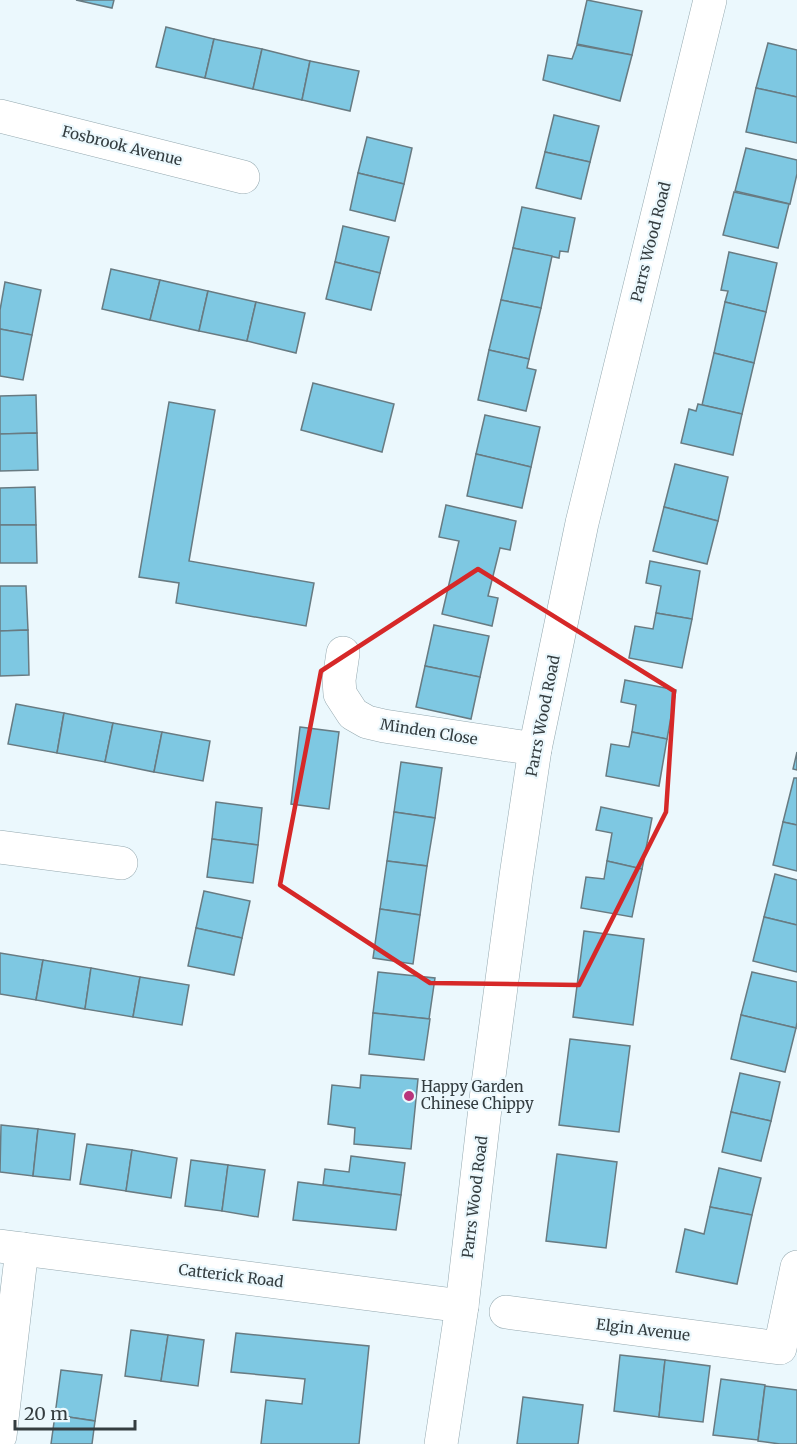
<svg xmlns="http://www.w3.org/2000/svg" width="797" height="1444" viewBox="0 0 797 1444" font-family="Merriweather,serif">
	<rect width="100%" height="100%" fill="#ebf8fd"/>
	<g fill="#7ec8e2" stroke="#687b82" stroke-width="1.5">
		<polygon points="76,0 114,0 112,8"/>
		<polygon points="587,0 642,11 632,55 577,44"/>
		<polygon points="166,27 214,39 205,78 156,67"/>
		<polygon points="214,39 262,49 253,89 205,78"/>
		<polygon points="768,43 797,50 797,97 756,88"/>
		<polygon points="577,45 632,55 620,101 543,80 548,55 572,59"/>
		<polygon points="262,49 310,61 302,100 253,89"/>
		<polygon points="310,61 359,71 350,111 302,100"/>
		<polygon points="756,88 797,97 797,143 746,132"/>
		<polygon points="554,115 599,126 590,162 545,152"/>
		<polygon points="367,137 412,148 404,184 358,173"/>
		<polygon points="746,148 797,160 797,174 790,204 735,191"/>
		<polygon points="545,152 590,162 581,199 536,188"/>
		<polygon points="358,173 404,184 395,221 350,210"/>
		<polygon points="734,192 789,204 778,248 723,235"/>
		<polygon points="522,207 575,218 568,252 560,251 559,258 513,248"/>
		<polygon points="343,226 389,237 380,273 335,262"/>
		<polygon points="513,248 552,256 541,308 501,300"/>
		<polygon points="729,252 777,263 766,312 725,302 728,291 721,290"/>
		<polygon points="335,262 380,273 371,310 326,299"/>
		<polygon points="111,269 160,280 150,320 102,309"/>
		<polygon points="160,280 208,291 199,331 150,320"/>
		<polygon points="5,282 41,290 32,335 0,329 0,310"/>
		<polygon points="208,291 256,302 247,341 199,331"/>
		<polygon points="501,300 541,308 529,359 489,350"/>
		<polygon points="256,302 305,313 296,353 247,341"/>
		<polygon points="725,302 766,312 754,363 714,353"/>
		<polygon points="0,329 32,335 23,380 0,376"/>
		<polygon points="489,350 529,359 527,368 536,370 526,411 478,400"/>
		<polygon points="714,353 754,363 742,414 702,405"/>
		<polygon points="313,383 394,404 382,452 301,430"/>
		<polygon points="36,395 37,433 0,434 0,396"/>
		<polygon points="169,402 215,410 189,561 314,583 306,626 176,603 179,583 139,577"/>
		<polygon points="698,404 742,414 733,455 681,443 689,409 696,411"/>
		<polygon points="485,415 540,427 531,467 476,454"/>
		<polygon points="37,433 38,470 0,471 0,434"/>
		<polygon points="476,454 531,467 522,508 467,496"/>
		<polygon points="675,464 728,477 718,521 664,507"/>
		<polygon points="35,487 36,525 0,525 0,488"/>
		<polygon points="446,505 516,521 510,550 500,548 488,596 498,598 492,626 442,614 459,541 439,537"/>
		<polygon points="664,507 718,521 707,564 653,551"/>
		<polygon points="0,525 36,525 37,563 0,563"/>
		<polygon points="650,561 700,571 692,619 656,613 661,586 646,583"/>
		<polygon points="0,586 26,586 28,630 0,631"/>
		<polygon points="656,613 692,619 682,668 629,658 635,626 653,629"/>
		<polygon points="434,625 489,636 480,677 425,666"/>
		<polygon points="28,630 29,675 0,676 0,631"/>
		<polygon points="425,666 480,677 471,719 416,707"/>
		<polygon points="625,680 676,690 667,739 632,732 636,705 621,702"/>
		<polygon points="16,704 64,713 57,753 8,744"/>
		<polygon points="64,713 113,723 105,762 57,753"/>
		<polygon points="113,723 162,732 154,772 105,762"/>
		<polygon points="300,727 339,732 329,809 291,804"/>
		<polygon points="162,732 210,741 203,781 154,772"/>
		<polygon points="632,732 667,739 659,786 606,776 611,744 629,747"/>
		<polygon points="797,752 797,770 793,769"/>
		<polygon points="401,762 442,768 435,818 394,812"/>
		<polygon points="794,778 797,778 797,825 783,822"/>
		<polygon points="216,802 262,808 258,845 212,839"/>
		<polygon points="601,807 652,818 642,869 607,861 612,833 596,830"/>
		<polygon points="394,812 435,818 427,866 387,861"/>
		<polygon points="783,822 797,825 797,871 773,865"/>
		<polygon points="212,839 258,845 253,883 207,877"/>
		<polygon points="387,861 427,866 420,915 380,909"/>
		<polygon points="607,861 642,869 632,917 581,908 586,877 604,879"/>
		<polygon points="775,874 797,880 797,925 764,917"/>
		<polygon points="204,891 250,901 242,938 196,928"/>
		<polygon points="380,909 420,915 413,964 373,958"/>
		<polygon points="764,917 797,925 797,972 753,961"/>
		<polygon points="196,928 242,938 234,975 188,966"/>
		<polygon points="584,931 644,939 633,1025 573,1017"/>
		<polygon points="0,953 43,960 36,1000 0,994"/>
		<polygon points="43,960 91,968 85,1009 36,1000"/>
		<polygon points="91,968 140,977 133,1017 85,1009"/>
		<polygon points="378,972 435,978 429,1019 373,1013"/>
		<polygon points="752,972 797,982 797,1022 796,1028 741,1015"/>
		<polygon points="140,977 189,985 182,1025 133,1017"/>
		<polygon points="373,1013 430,1019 424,1060 369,1054"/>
		<polygon points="741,1015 796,1028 785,1072 731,1059"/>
		<polygon points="570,1039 630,1046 619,1132 559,1125"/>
		<polygon points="740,1073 780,1082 771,1121 731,1112"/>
		<polygon points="361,1075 418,1079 411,1149 354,1144 355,1128 328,1124 332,1085 360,1088"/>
		<polygon points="731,1112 771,1121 761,1161 722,1152"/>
		<polygon points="1,1125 38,1129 33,1176 0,1172"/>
		<polygon points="38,1129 75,1134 70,1180 33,1176"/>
		<polygon points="87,1144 132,1150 126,1191 80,1184"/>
		<polygon points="132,1150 177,1158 171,1198 126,1191"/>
		<polygon points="557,1154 617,1162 606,1248 546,1241"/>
		<polygon points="351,1156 405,1163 401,1195 323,1185 325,1169 349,1172"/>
		<polygon points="191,1160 228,1165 222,1211 185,1206"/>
		<polygon points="228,1165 265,1170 258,1217 222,1211"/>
		<polygon points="719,1168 761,1178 752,1215 710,1207"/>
		<polygon points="298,1182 401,1195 396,1230 293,1220"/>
		<polygon points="710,1207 752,1215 737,1284 676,1272 685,1229 704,1234"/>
		<polygon points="131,1330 168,1335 161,1381 125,1376"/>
		<polygon points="236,1333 369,1346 359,1444 261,1444 266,1400 302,1404 305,1379 231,1372"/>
		<polygon points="168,1335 204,1340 198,1386 161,1381"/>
		<polygon points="620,1355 665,1360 659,1417 614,1411"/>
		<polygon points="665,1360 710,1366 703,1422 659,1417"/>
		<polygon points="61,1370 102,1375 95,1421 55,1415"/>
		<polygon points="721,1379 765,1385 758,1440 713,1435"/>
		<polygon points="765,1386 797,1390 797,1444 780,1444 758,1441"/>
		<polygon points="523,1397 583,1405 578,1444 517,1444"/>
		<polygon points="55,1415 95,1421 92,1444 51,1444"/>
	</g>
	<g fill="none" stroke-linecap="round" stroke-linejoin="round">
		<defs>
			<g id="minor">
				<polyline points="0,116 243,177"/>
				<polyline points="343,653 339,680 340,694 353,714 367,722 384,726 535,749"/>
				<polyline points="0,847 121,863"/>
				<polyline points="0,1246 462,1306"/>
				<polyline points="506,1312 780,1348 797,1267"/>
				<polyline points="0,1436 22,1249"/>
				<polyline points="441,1444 462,1306 487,1091 516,876 535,749 582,523 710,0"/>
			</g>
		</defs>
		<use href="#minor" stroke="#94a8af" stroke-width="34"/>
		<use href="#minor" stroke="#fff" stroke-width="33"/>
	</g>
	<path fill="none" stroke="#d62828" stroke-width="4.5" stroke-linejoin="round" d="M478 569 674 691 666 812 579 985 430 983 280 885 321 671Z"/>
	<circle fill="#b9357b" stroke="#ebf8fd" stroke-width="2" cx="409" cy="1096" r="6"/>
	<g text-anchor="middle" stroke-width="4.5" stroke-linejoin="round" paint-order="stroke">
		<g font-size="15" fill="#343d40" stroke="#ebf8fd">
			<text transform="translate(122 146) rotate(14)" y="5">Fosbrook Avenue</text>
			<text transform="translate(651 242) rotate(-76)" y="5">Parrs Wood Road</text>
			<text transform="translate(543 716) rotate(-79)" y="5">Parrs Wood Road</text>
			<text transform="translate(429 732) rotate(9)" y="5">Minden Close</text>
			<text transform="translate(475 1197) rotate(-83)" y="5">Parrs Wood Road</text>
			<text transform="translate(231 1276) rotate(7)" y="5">Catterick Road</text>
			<text transform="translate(643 1330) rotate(7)" y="5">Elgin Avenue</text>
		</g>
		<g font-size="15" fill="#343d40" stroke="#ebf8fd" text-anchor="start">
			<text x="421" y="1092">Happy Garden<tspan x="421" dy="17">Chinese Chippy</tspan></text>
		</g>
	</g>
	<path d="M15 1420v9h120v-9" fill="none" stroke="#343d40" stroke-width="3"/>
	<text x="24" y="1420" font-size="18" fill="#343d40" stroke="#ebf8fd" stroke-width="4.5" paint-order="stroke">20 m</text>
</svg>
